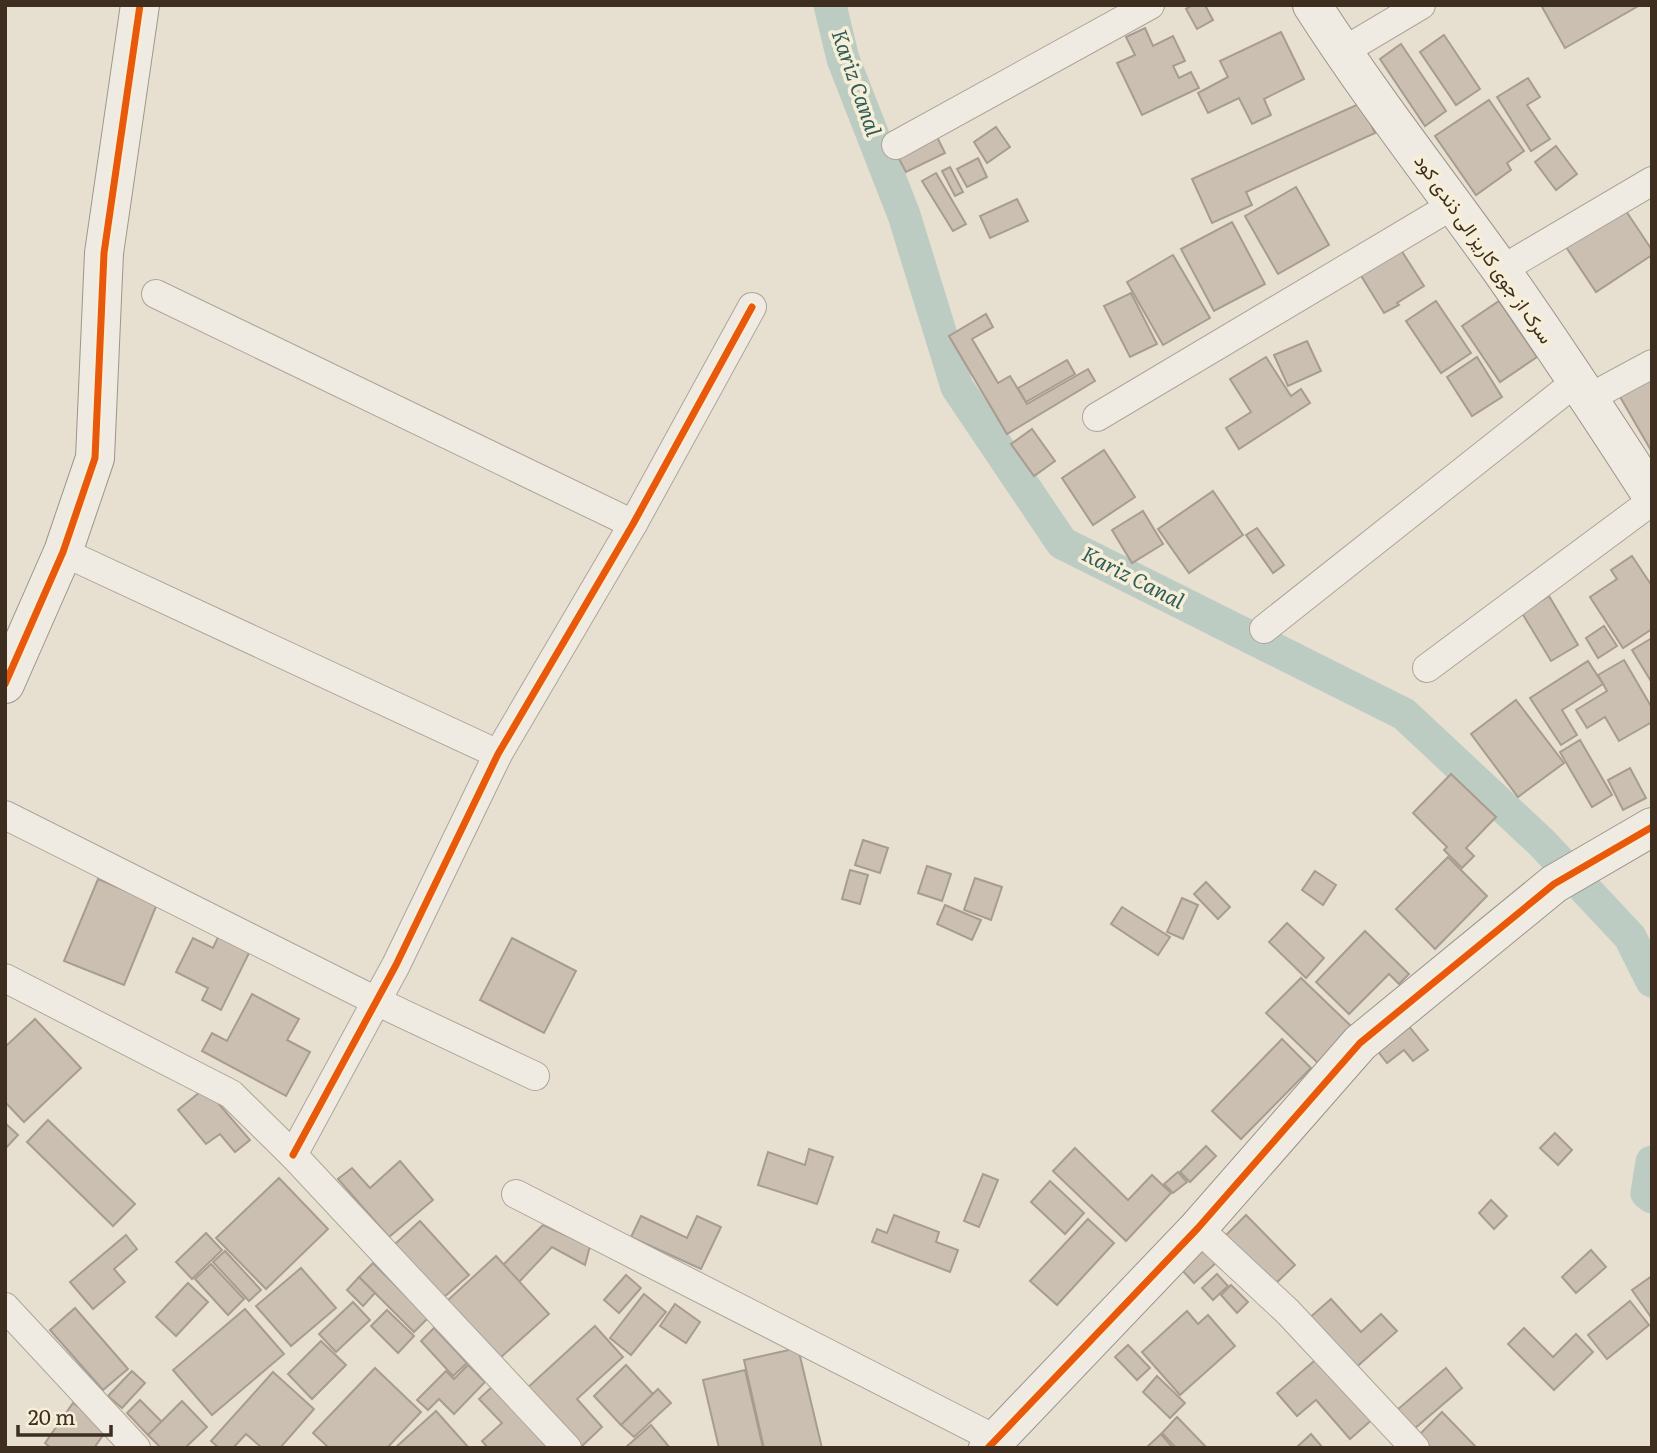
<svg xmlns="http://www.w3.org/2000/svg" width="1657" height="1453" viewBox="0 0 1657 1453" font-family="Literata,Vazirmatn,serif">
	<rect width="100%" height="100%" fill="#e7e0d1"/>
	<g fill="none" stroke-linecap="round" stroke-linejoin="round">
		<g stroke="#bcccc2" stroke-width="33">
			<polyline points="830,5 843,59 904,215 957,387 1062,543 1404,714 1542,843 1630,937 1652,981"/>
			<polyline points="1652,1162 1647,1193 1652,1197"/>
		</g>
	</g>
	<g fill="#cbbfb2" stroke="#a89c90" stroke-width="2">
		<polygon points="1193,5 1205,5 1213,20 1197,29 1186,9"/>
		<polygon points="1541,5 1640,5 1565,48"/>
		<polygon points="1145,28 1153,46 1173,36 1185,61 1173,66 1179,78 1191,72 1199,88 1142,115 1117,63 1135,55 1126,37"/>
		<polygon points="1281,32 1304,79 1264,99 1271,115 1252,124 1239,98 1208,113 1198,93 1228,77 1220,61"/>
		<polygon points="1444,35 1480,89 1456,105 1420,52"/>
		<polygon points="1401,44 1446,111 1425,126 1380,59"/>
		<polygon points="1528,78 1540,97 1527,105 1550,139 1531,151 1497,97"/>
		<polygon points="1489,100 1524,151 1507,163 1511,170 1476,195 1435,136"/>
		<polygon points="1361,103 1375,133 1246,192 1252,205 1212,223 1192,179"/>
		<polygon points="996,127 1010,147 987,163 974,142"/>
		<polygon points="936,135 945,153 906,172 897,155"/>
		<polygon points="1556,146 1577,174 1556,190 1535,162"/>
		<polygon points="978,158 987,177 967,187 957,169"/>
		<polygon points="950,167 963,192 955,196 942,171"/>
		<polygon points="936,173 966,224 953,231 922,181"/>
		<polygon points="1296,187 1329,245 1278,274 1245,216"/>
		<polygon points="1017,199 1028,221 990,238 980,216"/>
		<polygon points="1622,205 1652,250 1652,255 1596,292 1564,244"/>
		<polygon points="1232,222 1265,284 1214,311 1181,249"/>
		<polygon points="1401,250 1424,286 1397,303 1399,305 1384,313 1360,274"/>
		<polygon points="1173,255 1210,318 1163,345 1127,282"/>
		<polygon points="1131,293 1157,344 1130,357 1104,306"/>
		<polygon points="1436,301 1471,353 1441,373 1406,321"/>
		<polygon points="1499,301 1537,357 1500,382 1462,326"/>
		<polygon points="986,314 993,327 972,339 998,383 1010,376 1027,404 1088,369 1095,381 1007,434 949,336"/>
		<polygon points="1307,341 1321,371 1288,386 1274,355"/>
		<polygon points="1266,357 1291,396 1301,389 1310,403 1239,449 1226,428 1251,412 1230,379"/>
		<polygon points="1477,357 1502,397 1472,416 1447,377"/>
		<polygon points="1067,360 1075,374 1026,402 1018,388"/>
		<polygon points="1652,376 1652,452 1619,395"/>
		<polygon points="1032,429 1055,461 1034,476 1011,444"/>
		<polygon points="1104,450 1135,497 1093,525 1062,478"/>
		<polygon points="1213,491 1243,535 1189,573 1158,529"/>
		<polygon points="1143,511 1163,544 1132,563 1112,530"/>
		<polygon points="1257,528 1284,565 1273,573 1246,535"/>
		<polygon points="1632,556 1652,586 1652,629 1623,648 1590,597 1617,579 1611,570"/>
		<polygon points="1549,596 1578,645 1551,661 1522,613"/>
		<polygon points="1604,626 1617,646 1598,658 1586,638"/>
		<polygon points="1652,638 1652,683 1632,650"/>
		<polygon points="1624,660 1652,708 1652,722 1619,741 1605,717 1587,728 1576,710 1607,691 1598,675"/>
		<polygon points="1588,661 1603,684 1562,710 1577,735 1561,745 1530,698"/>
		<polygon points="1516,700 1564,763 1518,797 1471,734"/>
		<polygon points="1580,740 1612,795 1592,807 1560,752"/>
		<polygon points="1630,768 1646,798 1623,810 1608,780"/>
		<polygon points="1451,774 1496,817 1466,848 1474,856 1462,868 1444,850 1447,847 1413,813"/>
		<polygon points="863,840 888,848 880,873 855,865"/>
		<polygon points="1448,857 1487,896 1435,949 1396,909"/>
		<polygon points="927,866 951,874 942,901 918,893"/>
		<polygon points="850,870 868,875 860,904 842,899"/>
		<polygon points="1315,871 1336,885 1323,905 1302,890"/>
		<polygon points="975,878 1002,887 991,920 964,910"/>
		<polygon points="98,879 157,904 124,985 64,961"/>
		<polygon points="1206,882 1230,907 1218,919 1194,894"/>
		<polygon points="1182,898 1198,905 1183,939 1167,932"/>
		<polygon points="945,905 981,920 972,940 937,924"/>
		<polygon points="1122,907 1170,937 1158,955 1111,924"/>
		<polygon points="1287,923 1324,958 1306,978 1269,942"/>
		<polygon points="221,931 252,947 221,1010 202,1000 208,988 176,972 193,938 213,948"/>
		<polygon points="1365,931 1409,974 1399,984 1389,974 1349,1014 1316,982"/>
		<polygon points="512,938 576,971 544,1033 480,1000"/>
		<polygon points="1301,978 1352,1027 1318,1063 1266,1013"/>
		<polygon points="252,994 299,1019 287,1040 310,1052 286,1096 202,1051 212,1033 227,1041"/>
		<polygon points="35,1019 81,1068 24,1122 5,1102 5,1047"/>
		<polygon points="1404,1020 1428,1050 1413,1061 1404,1050 1387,1063 1373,1045"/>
		<polygon points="1282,1039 1311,1068 1241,1139 1212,1111"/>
		<polygon points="205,1088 250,1140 235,1152 220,1134 206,1144 178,1110"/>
		<polygon points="48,1120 135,1204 113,1226 27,1142"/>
		<polygon points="5,1123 18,1135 5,1149"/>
		<polygon points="1555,1133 1572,1150 1558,1165 1540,1148"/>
		<polygon points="1206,1146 1216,1156 1190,1182 1180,1172"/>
		<polygon points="1075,1148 1128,1200 1152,1175 1171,1193 1126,1241 1053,1171"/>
		<polygon points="809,1149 833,1157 817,1204 758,1185 768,1152 805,1165"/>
		<polygon points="400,1161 433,1200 389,1237 338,1179 352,1168 370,1188"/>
		<polygon points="1178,1172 1187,1182 1173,1193 1164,1184"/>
		<polygon points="983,1174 998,1180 979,1227 964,1221"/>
		<polygon points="279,1178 328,1229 266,1289 216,1238"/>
		<polygon points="1050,1181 1084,1213 1065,1234 1031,1202"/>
		<polygon points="1491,1200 1507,1216 1494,1229 1479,1213"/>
		<polygon points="894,1215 939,1232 936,1242 958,1250 950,1272 872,1242 877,1229 887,1233"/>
		<polygon points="1246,1215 1295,1265 1274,1285 1225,1236"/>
		<polygon points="641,1216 687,1238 697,1216 721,1227 701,1269 631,1237"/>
		<polygon points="1088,1219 1114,1243 1057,1305 1030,1281"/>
		<polygon points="420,1221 469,1275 443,1298 395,1244"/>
		<polygon points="543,1225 590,1246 585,1265 552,1247 519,1282 503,1265"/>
		<polygon points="206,1233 222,1250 192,1279 176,1262"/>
		<polygon points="126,1235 137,1249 114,1269 125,1282 93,1309 70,1282"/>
		<polygon points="1204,1247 1218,1261 1194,1283 1181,1269"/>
		<polygon points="1591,1250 1606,1267 1576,1293 1562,1277"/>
		<polygon points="225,1251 261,1290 249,1301 213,1262"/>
		<polygon points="496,1256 549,1314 500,1358 447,1301"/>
		<polygon points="373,1263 428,1318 414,1332 359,1277"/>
		<polygon points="211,1264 244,1299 228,1315 195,1279"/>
		<polygon points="301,1268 336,1308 291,1346 256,1306"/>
		<polygon points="1217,1274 1228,1286 1213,1300 1202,1288"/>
		<polygon points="626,1275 641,1288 619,1313 604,1300"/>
		<polygon points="1652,1276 1652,1317 1651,1317 1632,1290"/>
		<polygon points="359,1277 375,1293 363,1306 347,1290"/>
		<polygon points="188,1283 208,1302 176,1336 156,1317"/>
		<polygon points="1231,1285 1248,1302 1237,1313 1221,1295"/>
		<polygon points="644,1294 666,1312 631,1355 610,1338"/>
		<polygon points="1331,1299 1361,1332 1381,1314 1397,1331 1352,1371 1307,1320"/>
		<polygon points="1630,1301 1649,1325 1607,1359 1588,1335"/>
		<polygon points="353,1302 370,1320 336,1352 319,1334"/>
		<polygon points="675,1304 700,1322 686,1343 660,1326"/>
		<polygon points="75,1308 128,1369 103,1390 50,1330"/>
		<polygon points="245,1309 284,1354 212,1415 173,1370"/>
		<polygon points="387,1310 414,1336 398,1353 371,1326"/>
		<polygon points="1187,1311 1198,1324 1208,1315 1235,1346 1180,1395 1142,1352"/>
		<polygon points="595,1326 623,1357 577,1399 602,1427 580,1448 525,1390"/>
		<polygon points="434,1328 467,1363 453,1376 421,1341"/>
		<polygon points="1524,1328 1553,1357 1576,1334 1593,1352 1554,1390 1508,1344"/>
		<polygon points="321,1341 346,1365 312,1399 288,1374"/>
		<polygon points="1128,1345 1150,1368 1137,1380 1115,1357"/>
		<polygon points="798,1348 822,1448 764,1448 744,1360"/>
		<polygon points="1320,1356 1374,1418 1350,1439 1316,1400 1297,1416 1277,1393"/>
		<polygon points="468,1365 485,1382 454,1414 439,1399 428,1410 417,1400 446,1371 454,1379"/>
		<polygon points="626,1365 653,1394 621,1425 594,1396"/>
		<polygon points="375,1368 421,1412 387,1448 329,1448 313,1433"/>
		<polygon points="1446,1368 1462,1388 1414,1429 1397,1410"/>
		<polygon points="745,1370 763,1448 719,1448 703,1380"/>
		<polygon points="132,1371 145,1383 122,1408 108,1396"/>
		<polygon points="273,1372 314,1409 280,1448 262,1448 246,1434 233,1448 219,1448 211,1441"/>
		<polygon points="1157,1376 1185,1403 1170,1418 1143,1392"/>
		<polygon points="494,1385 553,1448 488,1448 482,1441 502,1423 479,1399"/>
		<polygon points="658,1389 671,1403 634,1437 621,1425"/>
		<polygon points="140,1400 162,1422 148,1435 127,1413"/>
		<polygon points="182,1401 207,1427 185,1448 161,1448 148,1435"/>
		<polygon points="73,1403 108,1428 94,1448 51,1448 45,1443"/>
		<polygon points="436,1411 469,1448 395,1448"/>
		<polygon points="1442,1412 1477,1448 1431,1448 1419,1435"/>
		<polygon points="1177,1417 1207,1448 1176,1448 1162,1433"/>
		<polygon points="651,1425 670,1448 625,1448"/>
		<polygon points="1161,1434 1173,1448 1146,1448"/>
		<polygon points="1311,1434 1323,1448 1296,1448"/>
	</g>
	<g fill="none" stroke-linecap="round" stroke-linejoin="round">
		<defs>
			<g id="street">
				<polyline points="1342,52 1421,5"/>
				<polyline points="896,145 1150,5"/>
				<polyline points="1501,270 1652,181"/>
				<polyline points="156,294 633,524"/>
				<polyline points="1589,398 1652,364"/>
				<polyline points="1097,417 1453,205"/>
				<polyline points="63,552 498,754"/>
				<polyline points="1264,629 1577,381"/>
				<polyline points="1427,668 1652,501"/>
				<polyline points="5,815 376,1001 535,1076"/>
				<polyline points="5,978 231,1094 293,1155 567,1448"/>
				<polyline points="293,1155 396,965 498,754 633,524 752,307"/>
				<polyline points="516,1194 997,1440"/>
				<polyline points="1198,1228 1288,1312 1415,1448"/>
				<polyline points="5,1307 136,1448"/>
			</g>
			<g id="secondary">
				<path d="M1312 5C1371 97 1438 182 1501 270 1553 344 1603 420 1652 496"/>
				<polyline points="5,684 63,552 95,458 104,253 140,5"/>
				<polyline points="988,1448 1198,1228 1360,1043 1554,884 1652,827"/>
			</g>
		</defs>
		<use href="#street" stroke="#ada599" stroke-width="30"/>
		<use href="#secondary" stroke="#9c958a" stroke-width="40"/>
		<use href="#street" stroke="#efebe3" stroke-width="28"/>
		<use href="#secondary" stroke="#efebe3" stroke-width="38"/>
		<defs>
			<g id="cycleway">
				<polyline points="5,684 63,552 95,458 104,253 140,5"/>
				<polyline points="293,1155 396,965 498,754 633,524 752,307"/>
				<polyline points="988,1448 1198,1228 1360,1043 1554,884 1652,827"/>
			</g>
		</defs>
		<use href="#cycleway" stroke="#f7eed8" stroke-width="11"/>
		<use href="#cycleway" stroke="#e8590c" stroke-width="7"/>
	</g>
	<g text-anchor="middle" stroke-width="7" stroke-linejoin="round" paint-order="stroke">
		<g font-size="19" fill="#3d2e20" stroke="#f7eed8">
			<text transform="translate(1484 249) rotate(55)" y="7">سرک از جوی کاریز الی ذندی کود</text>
		</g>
		<g font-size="21" font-style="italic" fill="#2f5d5a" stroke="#f7eed8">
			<text transform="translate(856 83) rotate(71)" y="7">Kariz Canal</text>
			<text transform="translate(1133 578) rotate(27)" y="7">Kariz Canal</text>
		</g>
	</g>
	<rect width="1657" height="1453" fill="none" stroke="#3d2e20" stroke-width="14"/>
	<path d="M18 1425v10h93v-10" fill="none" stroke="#3d2e20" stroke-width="3.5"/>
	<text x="28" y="1425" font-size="21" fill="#3d2e20" stroke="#f7eed8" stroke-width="5" paint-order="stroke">20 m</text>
</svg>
